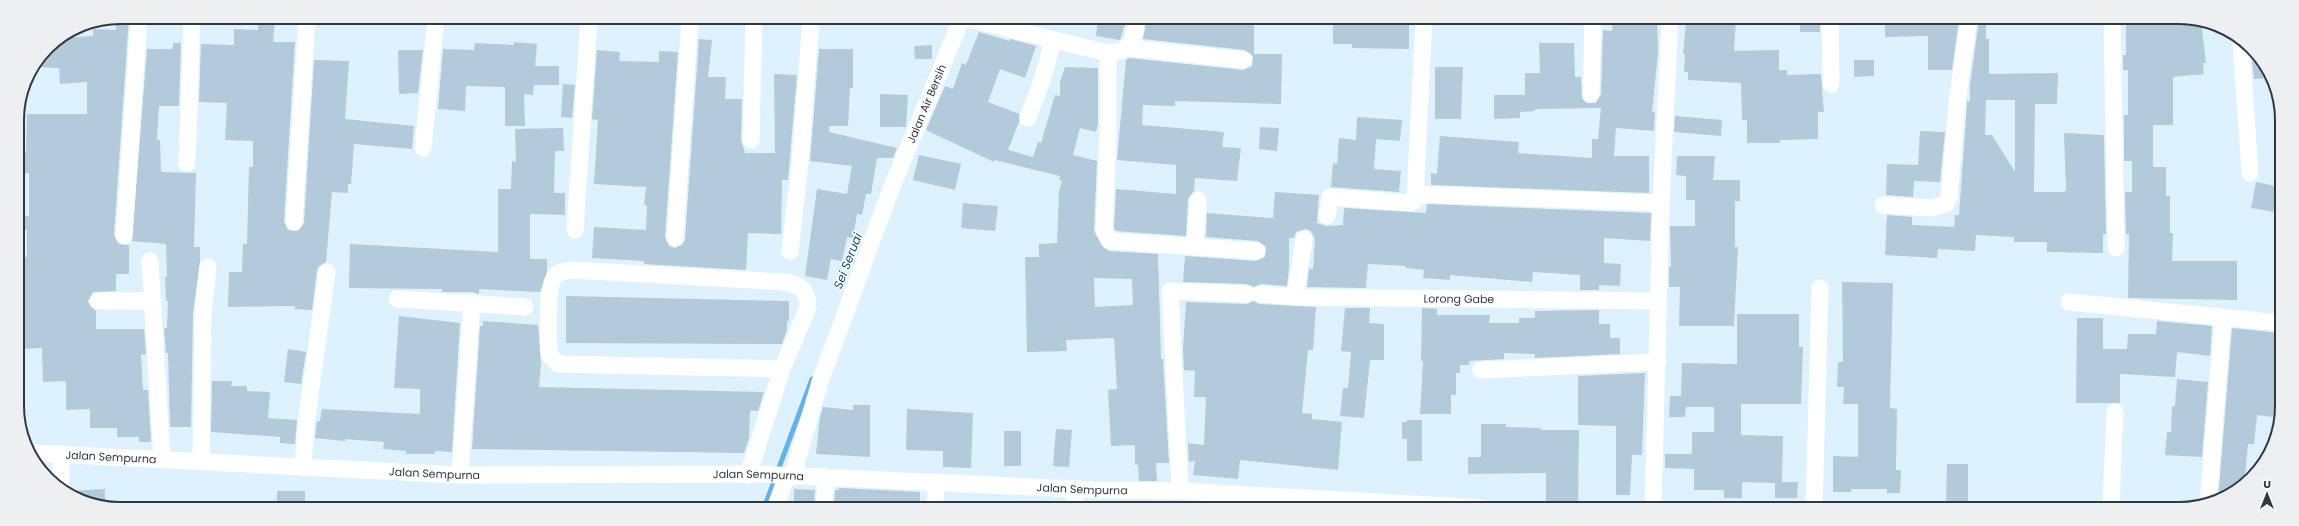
<svg xmlns="http://www.w3.org/2000/svg" width="2299" height="526" viewBox="0 0 2299 526" font-family="Poppins,sans-serif">
	<rect width="100%" height="100%" fill="#def1ff"/>
	<g fill="none" stroke-linecap="round" stroke-linejoin="round">
		<polyline stroke="#67b2e5" stroke-width="5" points="764,508 812,379"/>
	</g>
	<g fill="#b3cadb" fill-rule="evenodd">
		<polygon points="129,17 114,235 119,244 129,245 129,274 116,274 116,291 93,292 88,301 90,306 96,311 96,329 144,329 146,354 141,355 143,390 148,390 151,442 139,442 139,437 117,437 117,428 90,428 90,409 66,410 66,381 43,382 42,348 19,349 18,257 27,257 27,230 23,230 23,216 29,216 29,173 18,174 17,152 26,152 27,114 87,114 87,82 60,84 59,68 34,67 47,47 60,38 93,36 93,29 116,30 116,18"/>
		<polygon points="258,18 275,19 273,42 295,42 284,221 288,230 298,231 304,223 314,60 349,61 345,119 414,126 412,149 354,144 351,184 348,184 348,193 332,192 326,262 319,266 317,270 312,310 295,309 295,306 228,307 229,272 242,272 243,244 247,244 249,167 253,167 253,141 225,140 227,103 199,102 201,44 234,45 234,29 258,30"/>
		<polygon points="1098,18 1127,18 1120,40 1096,36"/>
		<polygon points="1147,18 1251,18 1251,24 1254,25 1254,54 1282,54 1281,104 1175,101 1175,106 1143,105 1142,125 1224,132 1222,147 1241,148 1237,181 1195,178 1194,191 1188,199 1186,236 1116,231 1114,228 1116,189 1176,194 1176,165 1117,160 1126,60 1129,58 1243,70 1252,66 1253,56 1245,50 1143,39"/>
		<polygon points="1333,18 1409,18 1409,49 1352,48 1352,44 1333,44"/>
		<polygon points="1613,18 1657,18 1658,53 1652,112 1655,112 1654,131 1616,128 1614,156 1649,156 1649,193 1431,185 1431,173 1437,174 1440,136 1519,142 1518,153 1592,158 1592,139 1598,139 1601,108 1535,109 1535,111 1520,112 1520,118 1494,119 1494,95 1525,95 1525,73 1540,73 1539,43 1574,43 1575,77 1581,77 1582,98 1586,103 1596,103 1601,94 1603,30 1612,31"/>
		<polygon points="1694,18 1736,20 1734,51 1779,50 1779,70 1787,70 1787,75 1821,74 1824,112 1818,112 1818,139 1780,140 1780,143 1747,143 1747,120 1742,120 1741,83 1688,80 1688,72 1684,72 1685,54 1683,54 1686,23 1694,23"/>
		<rect x="1800" y="19" width="20" height="13"/>
		<polygon points="1885,19 1959,19 1952,70 1928,70 1928,36 1885,37"/>
		<path d="M1979 19H1986V39H1989V74L2058 73 2057 104H2035L2034 192H2064L2066 190 2064 133 2104 135 2106 234H2103V253L2047 252V242H2014V237L1976 235 1975 251 1938 249 1937 258 1885 255 1887 215 1912 217V225L1954 227 1955 215H1959L1967 104V101L1970 102V85ZM1986 100H2015V172L1992 135H1985Z"/>
		<polygon points="2199,19 2201,20 2206,63 2203,63 2204,74 2173,77 2173,125 2153,125 2153,167 2166,167 2166,196 2170,196 2170,233 2173,233 2172,261 2237,261 2237,300 2128,298 2129,234 2126,234 2125,192 2132,192 2132,161 2124,161 2124,115 2128,115 2128,70 2123,70 2123,55 2126,55 2126,20"/>
		<path d="M979 32 1010 41V39L1036 46 1025 78 1000 69 988 102 1019 114V122L1008 150 1033 157 1038 142 1041 143 1055 95 1060 96V82L1065 67 1098 68V124L1096 132 1080 128 1073 155 1097 161 1094 231 1102 246 1109 251 1158 254 1161 359H1163L1169 463H1156L1157 481H1139L1138 464 1135 465V445L1111 446 1108 390 1117 389 1114 338 1066 340 1067 351 1027 352 1025 257H1039V244L1057 243 1059 192 1062 181 1059 180 1060 176 995 160 994 162 926 130 945 86 953 89 962 63 966 65ZM1094 278 1132 279 1133 305 1095 307Z"/>
		<polygon points="699,39 712,40 708,77 726,77 725,99 742,99 741,140 745,153 775,153 774,74 797,75 788,180 782,180 781,234 748,233 746,270 644,264 644,261 592,258 594,227 646,230 647,205 644,205 646,187 594,184 598,120 592,119 597,50 620,52 619,61 659,62 659,51 678,52 665,237 669,246 675,248 683,244 685,239"/>
		<polygon points="514,42 537,44 535,66 559,66 559,85 534,85 533,95 524,94 525,126 505,126 505,87 466,86 465,111 438,109 443,49 474,50 475,43 514,45"/>
		<polygon points="173,43 181,43 179,106 159,106 157,140 160,140 161,172 196,173 194,247 200,247 200,261 193,313 191,427 170,427 168,353 166,353 164,328 167,328 168,301 166,301 165,277 167,277 166,244 132,241 147,49 173,49"/>
		<polygon points="932,45 932,59 915,59 914,46"/>
		<polygon points="819,49 853,49 853,88 850,88 848,126 829,126 829,132 897,148 893,158 877,158 871,194 866,194 862,215 857,214 853,238 847,237 842,261 831,259 827,280 805,276 817,189 847,194 852,166 810,161"/>
		<polygon points="398,50 423,50 418,93 399,94"/>
		<polygon points="1854,60 1874,60 1874,76 1854,77"/>
		<polygon points="2259,60 2262,66 2269,78 2254,79 2252,61"/>
		<polygon points="1435,67 1463,67 1461,119 1435,119"/>
		<polygon points="563,84 575,85 572,118 561,117"/>
		<polygon points="880,94 908,95 906,127 880,127"/>
		<polygon points="1675,116 1722,120 1721,136 1674,132"/>
		<polygon points="1357,117 1402,120 1400,141 1376,139 1374,169 1401,171 1399,192 1331,187 1333,163 1337,164 1339,138 1356,140"/>
		<polygon points="1260,127 1279,128 1277,151 1259,149"/>
		<polygon points="563,128 564,151 555,151 554,193 565,193 565,215 530,214 530,259 547,259 547,272 540,292 479,289 479,294 472,292 442,292 442,289 349,288 350,244 498,252 498,189 511,189 512,161 516,162 515,129"/>
		<polygon points="1920,131 1945,132 1940,182 1914,181 1913,197 1886,195 1887,164 1918,165"/>
		<polygon points="919,155 961,164 955,190 913,180"/>
		<polygon points="1677,156 1715,156 1713,180 1740,180 1740,201 1735,201 1735,247 1738,247 1734,326 1679,326 1680,287 1669,287 1669,267 1671,267 1670,226 1695,226 1695,200 1686,200 1686,176 1676,175"/>
		<polygon points="2256,182 2280,187 2280,213 2251,208"/>
		<polygon points="1275,192 1319,195 1317,223 1326,226 1343,225 1344,208 1426,213 1427,204 1651,213 1650,241 1604,238 1604,263 1621,264 1620,286 1599,285 1599,290 1580,290 1580,275 1533,272 1532,282 1450,275 1450,280 1423,278 1424,270 1406,268 1406,266 1368,264 1366,288 1307,287 1309,269 1313,269 1315,239 1311,231 1305,229 1296,232 1294,238 1289,238 1289,268 1287,286 1261,284 1254,287 1247,284 1183,282 1185,256 1256,261 1265,257 1266,247 1258,241 1206,237 1207,213 1273,218"/>
		<polygon points="963,203 998,206 995,231 961,228"/>
		<polygon points="1842,282 1893,283 1890,408 1897,409 1896,470 1901,470 1900,493 1887,493 1887,489 1851,489 1851,492 1833,492 1833,456 1858,457 1858,404 1843,404 1844,387 1837,387 1838,362 1843,362"/>
		<polygon points="566,296 789,301 789,321 787,321 787,330 782,344 566,343"/>
		<polygon points="1253,301 1259,304 1316,307 1313,350 1308,350 1302,413 1312,414 1312,419 1342,422 1338,470 1240,460 1238,479 1193,475 1195,461 1189,462 1188,443 1204,445 1206,397 1194,397 1195,371 1184,370 1183,349 1186,302 1247,304"/>
		<polygon points="1345,308 1370,308 1369,323 1384,324 1384,360 1370,360 1364,418 1340,416 1343,388 1348,388 1351,352 1341,351"/>
		<polygon points="1422,308 1437,309 1437,315 1490,315 1489,323 1519,323 1519,318 1535,318 1535,311 1599,310 1599,324 1610,324 1610,338 1620,338 1620,354 1535,358 1535,354 1504,353 1504,359 1469,361 1469,365 1460,365 1460,373 1456,373 1456,395 1451,395 1451,414 1420,414 1423,361 1421,361"/>
		<polygon points="1737,314 1799,314 1799,347 1803,347 1801,404 1741,404 1741,435 1783,436 1782,482 1798,482 1797,498 1775,498 1775,483 1742,482 1742,498 1724,498 1724,490 1694,490 1694,469 1665,468 1665,454 1692,454 1692,432 1714,432 1714,407 1686,407 1685,417 1669,417 1670,396 1681,396 1682,363 1737,364"/>
		<polygon points="399,316 460,323 452,452 435,451 435,454 406,454 406,451 383,449 384,442 345,439 345,441 315,438 317,421 320,421 322,409 420,414 420,389 394,388"/>
		<polygon points="2077,318 2103,318 2103,349 2127,349 2128,334 2156,334 2157,321 2212,326 2210,356 2177,352 2175,377 2120,374 2120,403 2076,403"/>
		<polygon points="483,321 538,325 541,363 539,387 764,392 758,411 750,411 749,438 744,453 472,449 480,326 483,326"/>
		<polygon points="2232,328 2280,333 2280,418 2257,415 2254,444 2248,444 2244,486 2218,501"/>
		<polygon points="288,349 306,352 301,384 284,382"/>
		<polygon points="1645,373 1642,455 1632,455 1630,495 1616,495 1616,426 1578,425 1578,376"/>
		<polygon points="2177,379 2208,382 2202,457 2165,455 2167,432 2171,432 2172,406 2175,406"/>
		<polygon points="212,381 232,381 231,386 247,386 247,391 270,392 268,418 297,420 295,444 280,443 280,437 211,432"/>
		<polygon points="853,405 870,405 870,457 816,454 820,417 823,407 853,410"/>
		<polygon points="907,409 973,413 971,468 943,467 943,451 906,450"/>
		<polygon points="1407,420 1422,420 1422,461 1407,461 1407,439 1402,439 1402,422 1407,422"/>
		<polygon points="1481,424 1506,424 1506,427 1541,428 1541,430 1579,430 1578,504 1546,504 1546,473 1468,474 1468,457 1481,457"/>
		<polygon points="1056,429 1072,430 1069,467 1053,466"/>
		<rect x="1004" y="431" width="17" height="35"/>
		<polygon points="1947,464 1968,464 1968,503 1946,503"/>
		<polygon points="839,488 920,492 920,505 834,505 835,490 839,490"/>
		<polygon points="105,489 105,507 100,507 70,491"/>
		<polygon points="794,489 815,490 814,506 794,506"/>
		<rect x="277" y="491" width="28" height="16"/>
	</g>
	<g fill="none" stroke-linecap="round" stroke-linejoin="round">
		<g stroke="#fff" stroke-width="17">
			<path d="M965 18 1108 53C1132 53 1134 38 1137 18"/>
			<polyline points="1830,19 1831,84"/>
			<polyline points="2112,19 2116,248"/>
			<polyline points="2241,42 2250,173"/>
			<polyline points="1129,48 1244,60"/>
			<polyline points="1108,53 1108,133 1104,231 1110,241 1257,251"/>
			<polyline points="1591,94 1593,18"/>
			<polyline points="1028,118 1043,77 1053,41"/>
			<polyline points="751,140 754,18"/>
			<polyline points="423,148 436,17"/>
			<polyline points="187,163 192,17"/>
			<polyline points="1415,194 1661,203"/>
			<polyline points="1883,205 1933,208 1946,204 1949,198 1957,103 1969,19"/>
			<polyline points="1327,216 1330,197 1411,203 1415,200 1424,18"/>
			<polyline points="294,222 307,17"/>
			<polyline points="575,230 589,17"/>
			<polyline points="124,236 139,17"/>
			<polyline points="675,238 690,18"/>
			<polyline points="1195,247 1198,200"/>
			<polyline points="790,251 800,162 811,18"/>
			<polyline points="150,261 162,460"/>
			<path id="s1" d="M1260 294 1295 297 1658 301"/>
			<polyline points="1295,297 1304,239"/>
			<polyline points="397,299 525,307"/>
			<polyline points="98,301 153,301"/>
			<polyline points="2069,302 2280,323"/>
			<polyline points="1481,370 1658,362"/>
			<path id="s2" d="M33 453 460 475 756 474 1095 490 1180 491 1483 508"/>
			<polyline points="61,454 61,487"/>
			<polyline points="201,462 203,313 208,267"/>
			<polyline points="303,466 306,424 327,272"/>
			<polyline points="460,475 472,302"/>
			<path d="M748 475 782 369 808 307C808 290 801 286 786 282L572 270C567 271 561 271 557 274 545 283 549 340 549 355L558 364 782 369"/>
			<path id="s3" d="M792 477 820 382 891 189 962 18"/>
			<polyline points="1180,491 1170,291 1247,294"/>
			<polyline points="2208,504 2223,318"/>
			<polyline points="775,508 787,476"/>
			<polyline points="824,508 826,479"/>
			<polyline points="934,508 937,482"/>
			<polyline points="1073,508 1076,488"/>
			<polyline points="1653,508 1661,203 1670,18"/>
			<polyline points="1814,508 1820,288"/>
			<polyline points="2111,509 2115,412"/>
		</g>
	</g>
	<g text-anchor="middle" stroke-width="3" stroke-linejoin="round" paint-order="stroke">
		<g font-size="11" fill="#303940" stroke="#fff">
			<text dy="4" stroke="none"><textPath href="#s3" startOffset="397">Jalan Air Bersih</textPath></text>
			<text dy="4" stroke="none"><textPath href="#s1" startOffset="199">Lorong Gabe</textPath></text>
			<text dy="4" stroke="none"><textPath href="#s2" startOffset="78">Jalan Sempurna</textPath></text>
			<text dy="4" stroke="none"><textPath href="#s2" startOffset="402">Jalan Sempurna</textPath></text>
			<text dy="4" stroke="none"><textPath href="#s2" startOffset="726">Jalan Sempurna</textPath></text>
			<text dy="4" stroke="none"><textPath href="#s2" startOffset="1050">Jalan Sempurna</textPath></text>
		</g>
		<g font-size="12" font-style="italic" fill="#0f4b6d" stroke="#fff">
			<text transform="translate(848 261) rotate(-69)" y="4">Sei Seruai</text>
		</g>
	</g>
	<path d="M0 0H2299V526H0ZM120 24H2179A96 96 0 0 1 2275 120V406A96 96 0 0 1 2179 502H120A96 96 0 0 1 24 406V120A96 96 0 0 1 120 24Z" fill="#eeeff0" fill-rule="evenodd"/>
	<path fill="none" stroke="#303940" stroke-width="2" d="M120 24H2179A96 96 0 0 1 2275 120V406A96 96 0 0 1 2179 502H120A96 96 0 0 1 24 406V120A96 96 0 0 1 120 24Z"/>
	<g transform="translate(2267 494)" stroke="#ffffff" stroke-width="3" paint-order="stroke">
	<path d="M0-3L7 15L0 10L-7 15Z" fill="#303940"/>
	<text y="-6" font-size="11" font-weight="bold" text-anchor="middle" fill="#303940">U</text>
	</g>
</svg>
